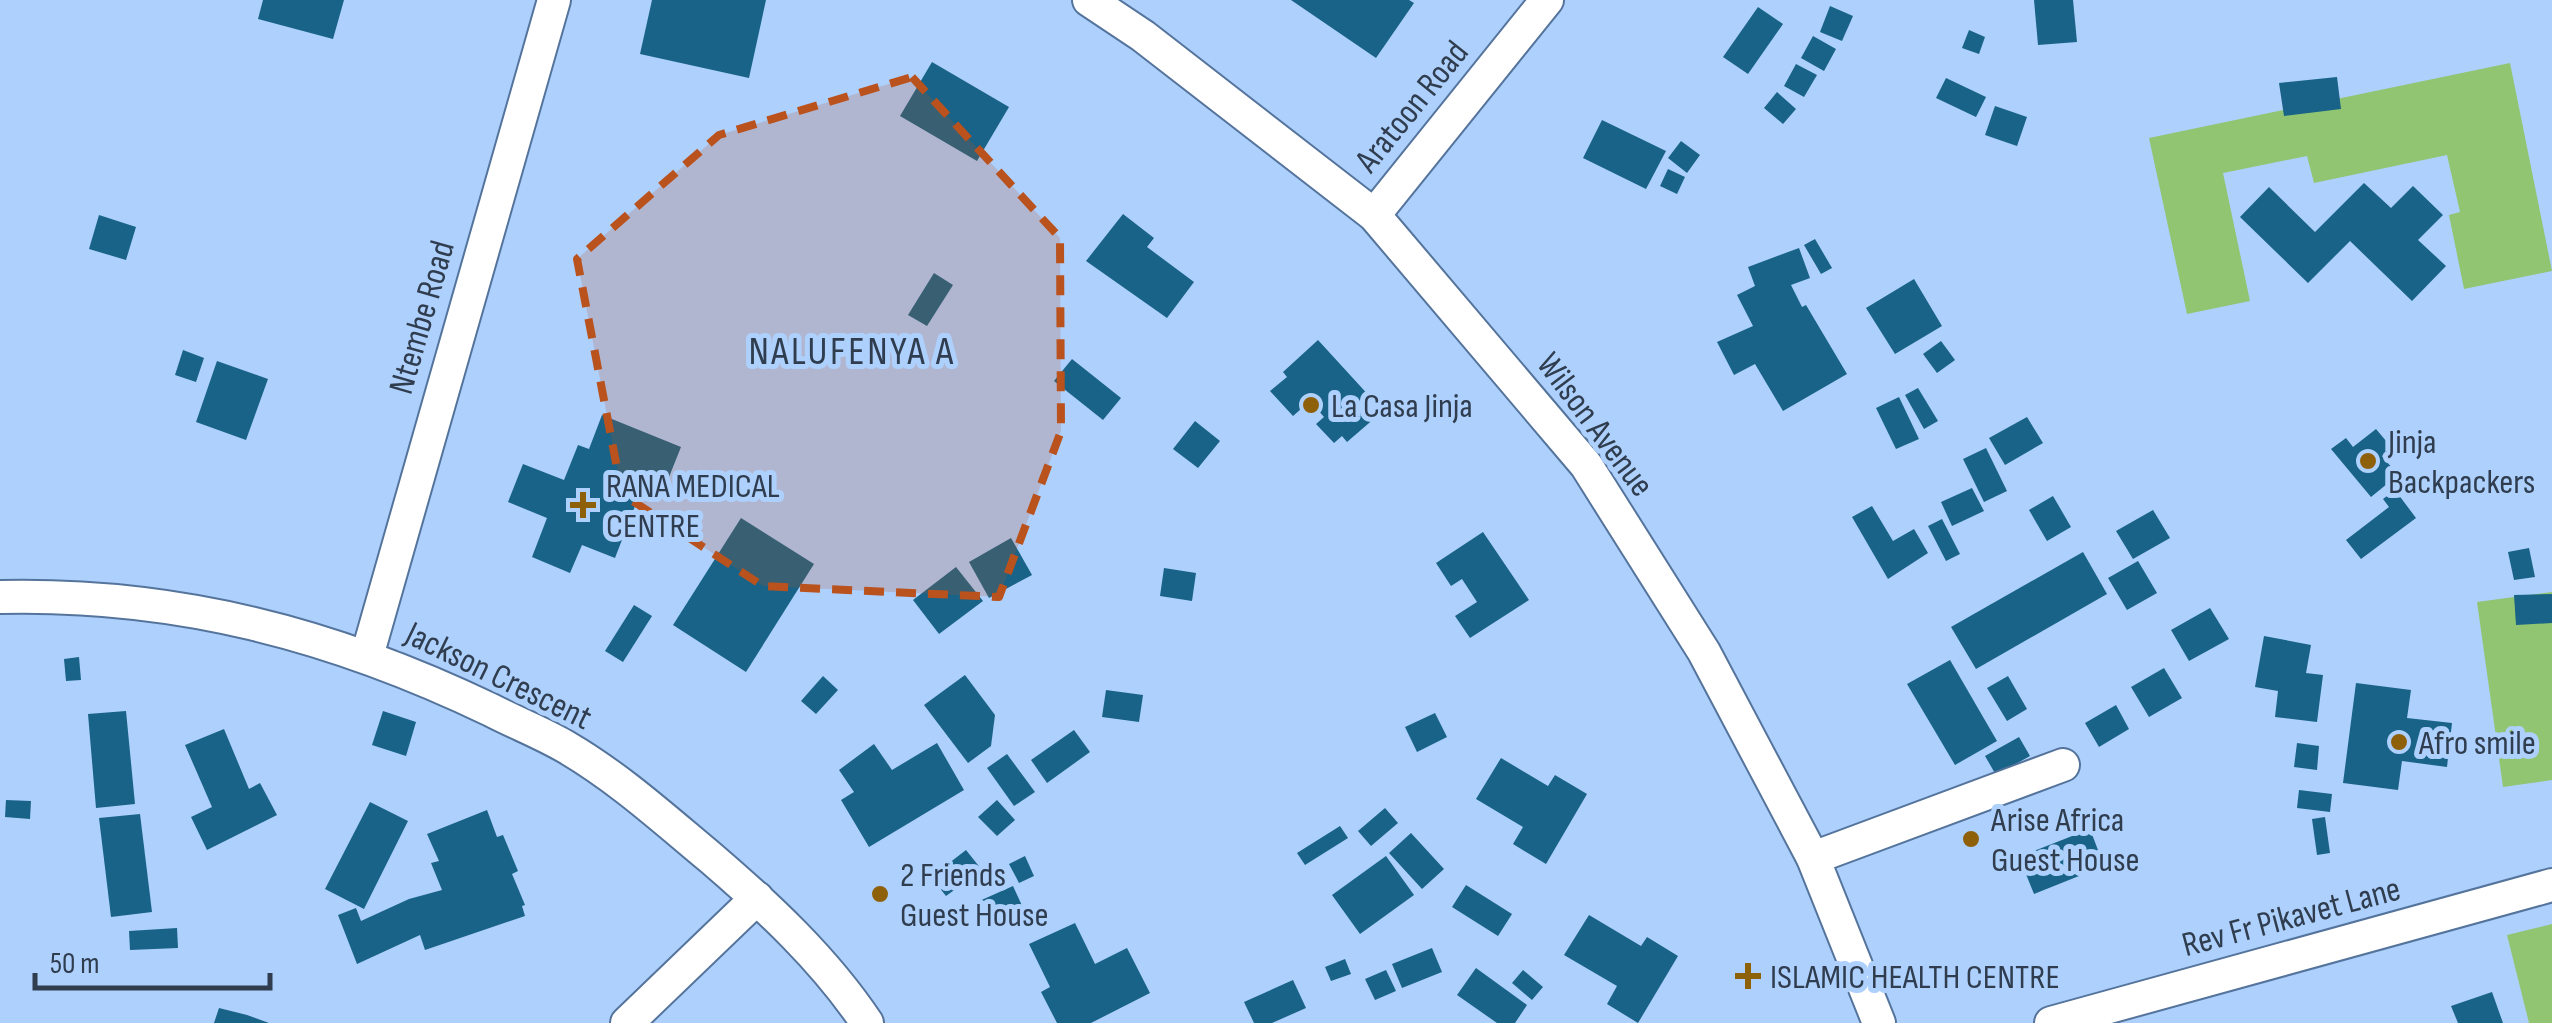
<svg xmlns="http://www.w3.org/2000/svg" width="2552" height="1023" viewBox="0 0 2552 1023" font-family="'Sofia Sans Condensed',sans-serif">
	<rect width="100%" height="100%" fill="#aed0fd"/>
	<g fill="#91c572">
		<polygon points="2510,63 2552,271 2464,289 2449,215 2460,212 2447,155 2314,183 2307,156 2223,173 2250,301 2187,314 2149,138"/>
		<polygon points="2552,592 2552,780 2503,787 2477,602"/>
		<polygon points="2552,924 2552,1023 2529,1023 2507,935"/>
	</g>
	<g fill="#186387">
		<polygon points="263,0 344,0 333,39 258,19"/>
		<polygon points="652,0 766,0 749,78 640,54"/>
		<polygon points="1291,0 1409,0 1414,3 1376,58"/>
		<polygon points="2034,0 2073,0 2077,42 2038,45"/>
		<polygon points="1830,6 1853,16 1842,41 1820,32"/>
		<polygon points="1758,7 1783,24 1748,74 1723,57"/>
		<polygon points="1969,30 1985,37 1979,54 1962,48"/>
		<polygon points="1813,36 1836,49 1824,71 1801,58"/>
		<polygon points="932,62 1009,107 977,161 900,116"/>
		<polygon points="1796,64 1817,75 1804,97 1784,86"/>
		<polygon points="2337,77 2341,109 2284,116 2279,83"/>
		<polygon points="1946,78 1986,97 1976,117 1936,98"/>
		<polygon points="1777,92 1796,109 1783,124 1764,108"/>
		<polygon points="1995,106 2027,117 2017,146 1985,135"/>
		<polygon points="1602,120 1666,151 1646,189 1583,158"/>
		<polygon points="1681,141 1700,155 1687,173 1668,158"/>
		<polygon points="1668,169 1685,177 1677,194 1660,186"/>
		<polygon points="2364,183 2391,208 2413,186 2443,215 2418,240 2446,266 2412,301 2350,241 2308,283 2240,217 2269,187 2315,232"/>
		<polygon points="1123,214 1154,238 1147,247 1194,282 1167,318 1086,261"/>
		<polygon points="99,215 136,227 126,260 89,249"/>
		<polygon points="1815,239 1832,268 1821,274 1804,245"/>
		<polygon points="1799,248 1810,278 1791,285 1802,307 1806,305 1847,374 1783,411 1755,364 1734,375 1717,342 1753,326 1737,295 1755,286 1748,267"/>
		<polygon points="934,273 953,285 927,326 908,315"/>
		<polygon points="1914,279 1942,326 1895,354 1866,308"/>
		<polygon points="1318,340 1383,411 1347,442 1342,436 1334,443 1316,424 1324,417 1310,401 1293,416 1270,391 1287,377 1283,372"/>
		<polygon points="1941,341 1955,360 1937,373 1923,354"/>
		<polygon points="183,350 204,358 196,382 175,375"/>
		<polygon points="1072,359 1121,398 1103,420 1054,381"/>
		<polygon points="217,361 268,379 246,440 196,422"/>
		<polygon points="1918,388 1938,421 1924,429 1905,395"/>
		<polygon points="1899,397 1919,439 1896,449 1876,408"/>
		<polygon points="602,415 681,447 667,482 647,475 615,558 582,545 570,573 532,557 547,518 508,502 523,464 564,480 578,445 589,449"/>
		<polygon points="2027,417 2043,443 2005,465 1989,438"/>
		<polygon points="1195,421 1220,441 1198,468 1173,449"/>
		<polygon points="2376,429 2392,448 2382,456 2398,475 2371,497 2331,449 2346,438 2353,447"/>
		<polygon points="1986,448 2007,491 1984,502 1963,459"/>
		<polygon points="1972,488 1984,511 1952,526 1941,502"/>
		<polygon points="2395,490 2416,518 2361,559 2346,540 2389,507 2383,499"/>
		<polygon points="2053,496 2071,527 2047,541 2029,510"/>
		<polygon points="1872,506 1893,541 1914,529 1928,553 1888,579 1852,517"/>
		<polygon points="2153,510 2170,538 2133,559 2116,531"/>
		<polygon points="741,518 814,564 746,672 673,625"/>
		<polygon points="1942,519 1960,554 1946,561 1928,526"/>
		<polygon points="1483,532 1529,600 1470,638 1455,616 1477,602 1462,579 1451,586 1436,563"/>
		<polygon points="1011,538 1032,575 989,598 969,562"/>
		<polygon points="2529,548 2535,577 2514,580 2508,552"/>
		<polygon points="2083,552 2107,594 1976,669 1951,627"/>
		<polygon points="2138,561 2157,593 2127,610 2108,578"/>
		<polygon points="956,567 983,601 939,634 913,600"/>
		<polygon points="1164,568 1196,573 1192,601 1160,596"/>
		<polygon points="2552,594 2552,623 2516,625 2514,595"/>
		<polygon points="634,605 652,616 623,662 605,651"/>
		<polygon points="2210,608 2229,639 2189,661 2171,630"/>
		<polygon points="2264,636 2311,645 2306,673 2323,675 2317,722 2275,717 2278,691 2255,687"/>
		<polygon points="79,657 81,680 66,681 64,659"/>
		<polygon points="1950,660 1997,741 1955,765 1907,684"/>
		<polygon points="2164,668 2182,698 2149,717 2131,687"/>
		<polygon points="965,675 995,715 991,746 968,763 924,705"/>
		<polygon points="823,676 838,690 816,714 801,701"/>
		<polygon points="2008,676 2027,709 2007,721 1987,688"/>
		<polygon points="2356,683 2411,690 2407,718 2452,723 2447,767 2402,761 2398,790 2343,783"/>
		<polygon points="1106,690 1143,695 1139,722 1102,717"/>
		<polygon points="2116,705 2129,729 2099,747 2085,723"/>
		<polygon points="126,711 135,804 96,808 88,714"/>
		<polygon points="383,711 416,722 406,756 372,745"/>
		<polygon points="1435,713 1447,737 1417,752 1405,727"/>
		<polygon points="224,729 249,789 260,783 277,815 207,850 191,817 212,807 185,745"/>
		<polygon points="1074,730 1090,752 1047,783 1031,760"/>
		<polygon points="2019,737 2030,756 1996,775 1985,756"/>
		<polygon points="937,743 964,790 869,847 841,800 854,792 839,770 874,744 892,770"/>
		<polygon points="2297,743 2319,746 2317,770 2294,767"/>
		<polygon points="1007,754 1035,792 1014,806 987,768"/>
		<polygon points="1501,758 1548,786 1555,775 1587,794 1546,864 1513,844 1523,827 1476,799"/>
		<polygon points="2299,790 2332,794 2330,812 2297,808"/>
		<polygon points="6,800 31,801 30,819 5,817"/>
		<polygon points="997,800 1015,820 997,836 978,817"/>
		<polygon points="370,802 408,821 364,909 325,889"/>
		<polygon points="1385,808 1398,823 1371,846 1358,831"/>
		<polygon points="487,810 497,837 503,835 518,871 512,874 525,905 522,906 525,916 425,950 420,935 357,964 338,915 356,908 361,921 409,899 442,890 431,863 439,861 427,834"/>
		<polygon points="140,814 152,912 111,917 99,818"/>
		<polygon points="2325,817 2330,853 2317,855 2312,819"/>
		<polygon points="1340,826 1348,838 1305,865 1297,853"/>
		<polygon points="2090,829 2104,866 2034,894 2019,857"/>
		<polygon points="1411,833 1444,869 1422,889 1389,853"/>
		<polygon points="966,850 982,870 946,896 931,877"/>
		<polygon points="1025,856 1034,876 1019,883 1009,864"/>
		<polygon points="1386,856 1414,895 1360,934 1332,895"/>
		<polygon points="1466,885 1512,914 1498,936 1452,907"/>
		<polygon points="1013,886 1024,910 988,926 977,902"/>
		<polygon points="1589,915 1641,946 1647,937 1678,956 1638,1023 1607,1004 1617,986 1564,955"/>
		<polygon points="1075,923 1095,964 1127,948 1150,993 1091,1023 1057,1023 1041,992 1050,987 1029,944"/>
		<polygon points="177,928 178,948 130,950 129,931"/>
		<polygon points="1432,948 1442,972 1402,988 1392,964"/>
		<polygon points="1345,959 1351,974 1331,981 1325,967"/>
		<polygon points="1476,968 1527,1005 1515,1023 1497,1023 1457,995"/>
		<polygon points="1386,970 1396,991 1375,1000 1365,979"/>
		<polygon points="1523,970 1543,987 1532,1000 1512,983"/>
		<polygon points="1293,980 1306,1008 1272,1023 1254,1023 1244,1002"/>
		<polygon points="2492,992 2503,1023 2458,1023 2451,1006"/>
		<polygon points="219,1008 247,1015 269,1023 214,1023"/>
	</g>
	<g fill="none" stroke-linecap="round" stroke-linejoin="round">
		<defs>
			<g id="street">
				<polyline points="1089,0 1143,36 1374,215 1586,465 1704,652 1813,858 1879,1023"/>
				<polyline points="1374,215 1547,0"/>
				<path d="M0 597C176 593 333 634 491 710 516 723 542 733 566 747 619 778 664 819 711 858 768 907 825 960 867 1023"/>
				<polyline points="367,656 554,0"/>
				<polyline points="1813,858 2063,765"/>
				<polyline points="627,1023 757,898"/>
				<polyline points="2051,1023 2552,885"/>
			</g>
		</defs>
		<use href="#street" stroke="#55749c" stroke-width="36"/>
		<use href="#street" stroke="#fff" stroke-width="32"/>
	</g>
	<path fill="#ba521d" fill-opacity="0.2" stroke="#ba521d" stroke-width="8" stroke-dasharray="20 12" stroke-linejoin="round" d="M912 77 1060 238 1061 431 999 597 763 586 622 494 577 259 719 135Z"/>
	<g fill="#8f600a" stroke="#aed0fd" stroke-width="4">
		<circle cx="1311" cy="405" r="10"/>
		<circle cx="2368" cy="461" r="10"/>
		<path d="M578 490h10v10h10v10h-10v10h-10v-10h-10v-10h10z"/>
		<circle cx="2399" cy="742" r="10"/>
		<circle cx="1971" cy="839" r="10"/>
		<circle cx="880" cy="894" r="10"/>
		<path d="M1743 961h10v10h10v10h-10v10h-10v-10h-10v-10h10z"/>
	</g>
	<g text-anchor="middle" stroke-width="10" stroke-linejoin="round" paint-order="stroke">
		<g font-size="35" fill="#2f3d4f" stroke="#aed0fd">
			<text transform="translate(1411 106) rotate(-51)" y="12">Aratoon Road</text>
			<text transform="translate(421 317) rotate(-74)" y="12">Ntembe Road</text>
			<text transform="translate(1596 424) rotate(53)" y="12">Wilson Avenue</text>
			<text transform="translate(499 675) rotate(26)" y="12">Jackson Crescent</text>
			<text transform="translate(2291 916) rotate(-15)" y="12">Rev Fr Pikavet Lane</text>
		</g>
		<g font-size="35" fill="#2f3d4f" stroke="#aed0fd" text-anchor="start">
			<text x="1331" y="417">La Casa Jinja</text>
			<text x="2388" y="453">Jinja<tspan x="2388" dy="40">Backpackers</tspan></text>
			<text x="606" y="497">RANA MEDICAL<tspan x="606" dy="40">CENTRE</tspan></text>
			<text x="2419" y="754">Afro smile</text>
			<text x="1991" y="831">Arise Africa<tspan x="1991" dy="40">Guest House</tspan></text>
			<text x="900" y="886">2 Friends<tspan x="900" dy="40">Guest House</tspan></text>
			<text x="1770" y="988">ISLAMIC HEALTH CENTRE</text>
		</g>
		<g font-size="40" letter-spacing="2.5" fill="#2f3d4f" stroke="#aed0fd">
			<text x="852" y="364">NALUFENYA A</text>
		</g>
	</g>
	<path d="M35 973v15h235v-15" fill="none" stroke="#2f3d4f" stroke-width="5"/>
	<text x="50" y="973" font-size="30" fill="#2f3d4f" stroke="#aed0fd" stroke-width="8" paint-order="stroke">50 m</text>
</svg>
